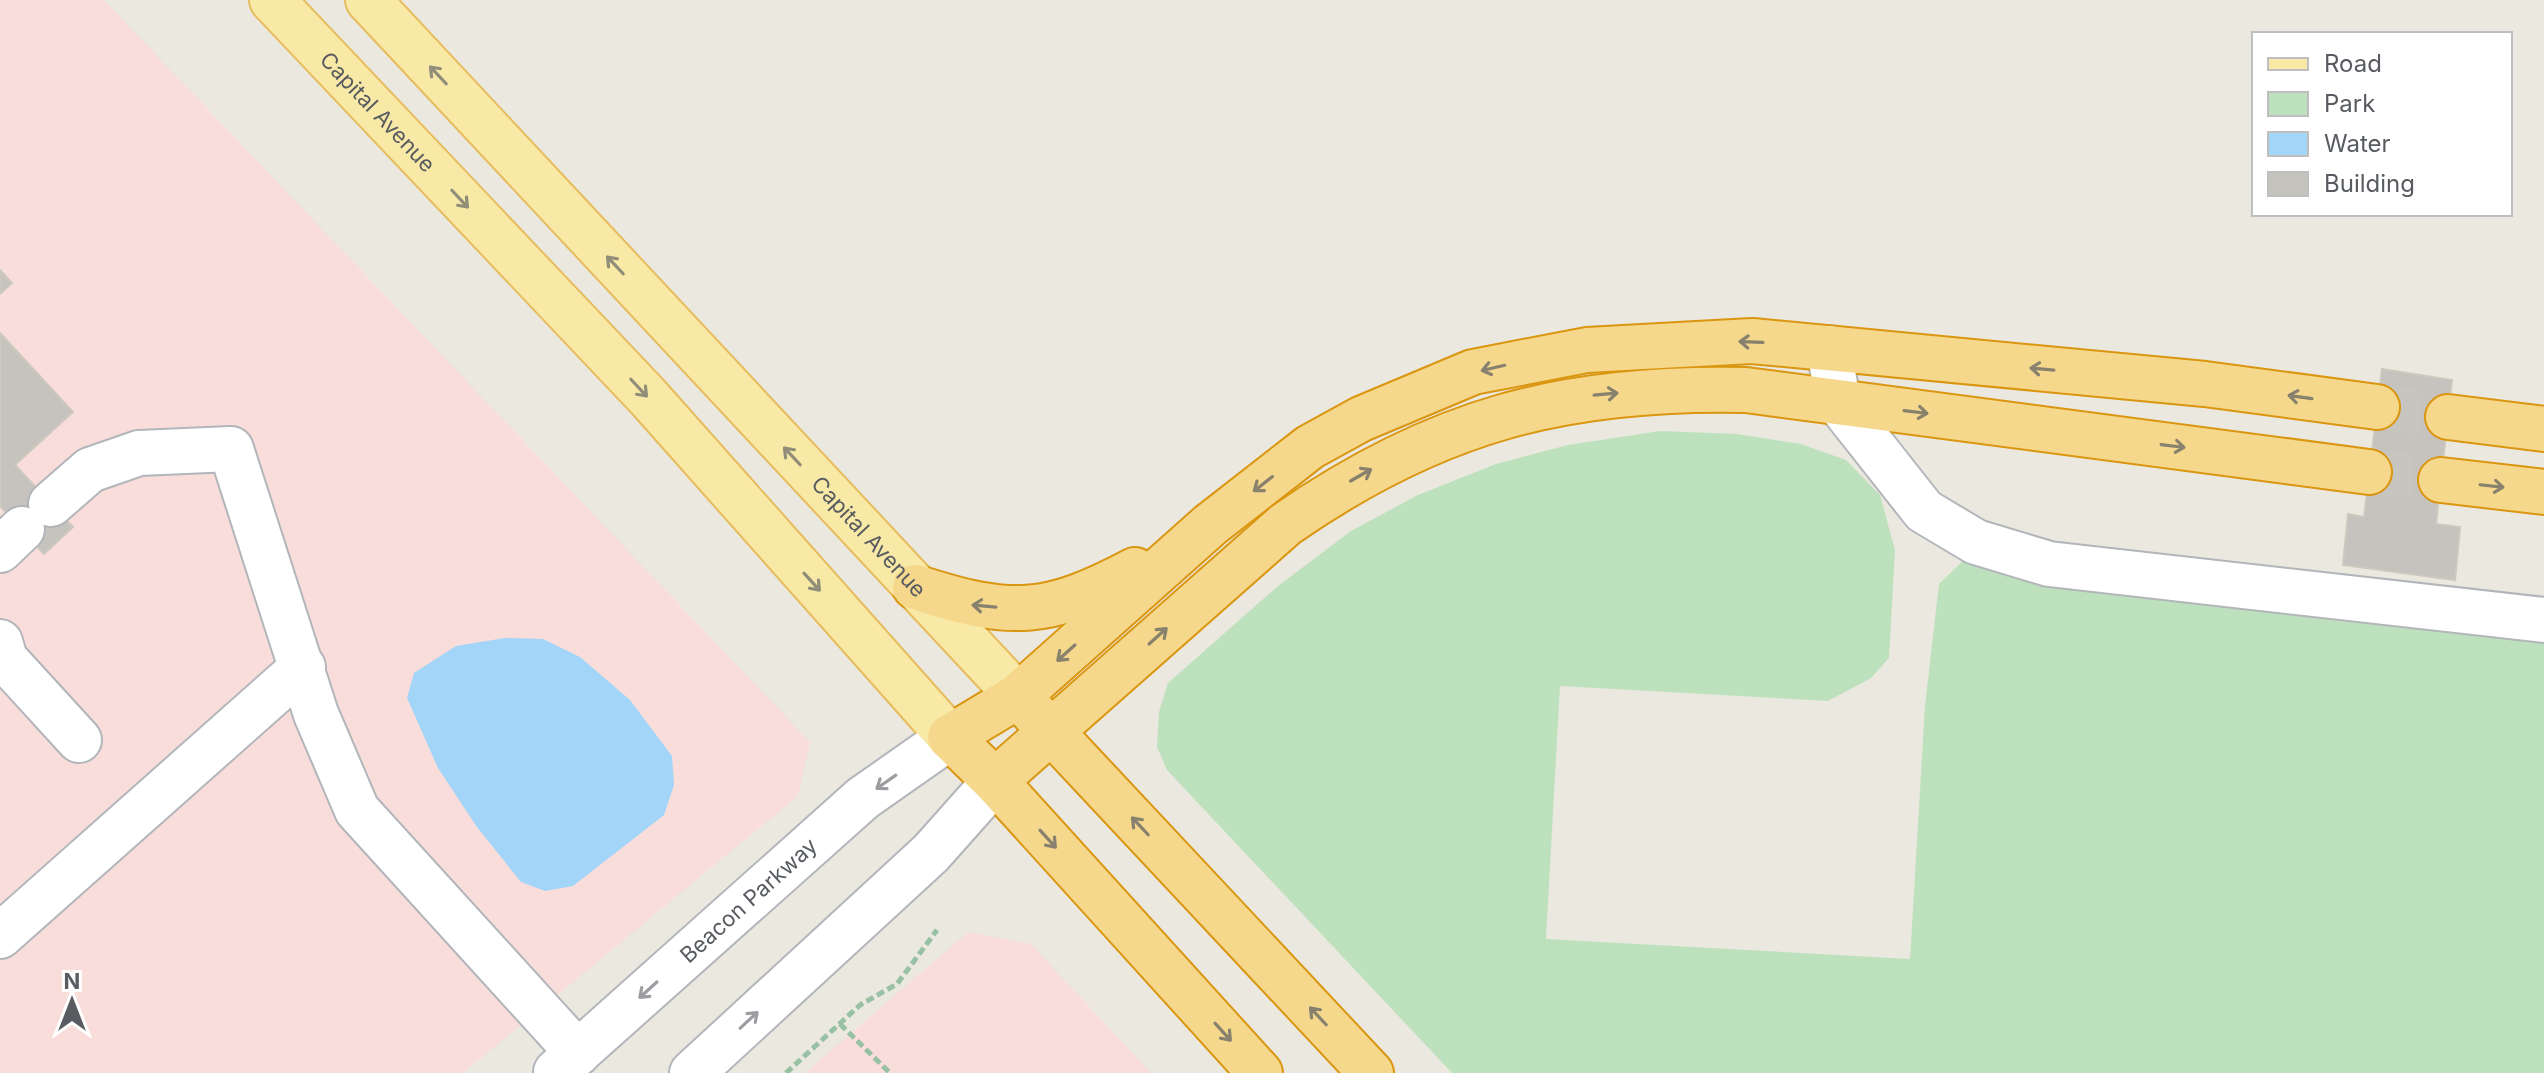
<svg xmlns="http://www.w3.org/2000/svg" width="2544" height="1073" viewBox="0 0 2544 1073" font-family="Inter,sans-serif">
	<rect width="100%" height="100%" fill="#eae8df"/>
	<g fill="#f8dddb">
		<polygon points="0,0 104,0 810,742 798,796 463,1073 0,1073"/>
		<polygon points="968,932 1031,944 1151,1073 805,1073"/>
	</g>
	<polygon fill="#bee1bd" points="1660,431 1737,434 1801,444 1846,460 1880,495 1895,550 1889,658 1871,678 1828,701 1560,686 1546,939 1910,959 1925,706 1939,584 1966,558 2544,637 2544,1073 1452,1073 1167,770 1157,747 1159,712 1168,683 1278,586 1351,531 1418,495 1496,464 1568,445"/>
	<polygon fill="#a2d5f8" points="505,638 543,639 580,657 630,700 672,756 674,785 664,815 573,886 545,891 521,882 477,827 438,768 407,698 414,673 456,646"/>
	<g fill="#c6c2bd" stroke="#cec9be" stroke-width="2">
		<polygon points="0,270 12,283 0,294"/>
		<polygon points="0,333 73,412 15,465 73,527 44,554 0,506"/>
		<polygon points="2382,369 2452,380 2436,524 2460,527 2455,580 2343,565 2348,514 2364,517"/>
	</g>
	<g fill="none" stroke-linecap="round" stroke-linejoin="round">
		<g stroke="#c6c5bf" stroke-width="44" stroke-dasharray="44 22" stroke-linecap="butt">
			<polyline points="2377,407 2448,417"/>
			<polyline points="2369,472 2441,480"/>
		</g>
		<defs>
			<g id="minor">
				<polyline points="1829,348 1838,402 1924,511 1976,542 2049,564 2544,620"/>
				<polyline points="51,504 90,470 139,453 231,449 316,714 357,810 578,1053"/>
				<polyline points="0,550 22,529"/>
				<polyline points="0,642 5,659 79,740"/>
				<polyline points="0,936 303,667"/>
				<path id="s1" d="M556 1072 863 798 950 737"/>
				<polyline points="692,1073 931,853 995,781"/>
			</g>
			<g id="major">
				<path id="s2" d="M272 0 648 397 950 737"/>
				<path id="s3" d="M368 0 1018 696"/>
			</g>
			<g id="highway">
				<polyline points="2448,417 2544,429"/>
				<polyline points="2441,480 2544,492"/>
				<path d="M915 587C1011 618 1046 617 1135 570"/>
				<polyline points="1031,710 1371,1073"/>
				<path d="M995 781 1286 524C1436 420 1565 386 1746 390L2369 472"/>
				<polyline points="1260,1073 995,781 950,737 1018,696 1210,525 1310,447 1361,419 1473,372 1587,350 1752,341 2205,384 2377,407"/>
			</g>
		</defs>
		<use href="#minor" stroke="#b2b6ba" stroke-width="48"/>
		<use href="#major" stroke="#e6bc5d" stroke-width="48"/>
		<use href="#highway" stroke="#da9610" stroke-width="48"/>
		<g stroke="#97c1a2" stroke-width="5" stroke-dasharray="8 4" stroke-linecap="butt">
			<polyline points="840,1024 890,1073"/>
			<polyline points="786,1073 860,1005 897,984 937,930"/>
		</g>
		<use href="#minor" stroke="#fff" stroke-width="44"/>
		<use href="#major" stroke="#f9e9a6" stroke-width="44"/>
		<use href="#highway" stroke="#f5d88c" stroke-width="44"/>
	</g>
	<defs><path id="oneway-shaft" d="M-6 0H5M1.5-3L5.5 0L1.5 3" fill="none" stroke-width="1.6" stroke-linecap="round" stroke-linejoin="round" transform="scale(2)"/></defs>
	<g stroke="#908d78">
		<use href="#oneway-shaft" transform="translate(438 75) rotate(-133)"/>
		<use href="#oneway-shaft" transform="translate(460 199) rotate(47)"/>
		<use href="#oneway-shaft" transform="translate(615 265) rotate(-133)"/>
		<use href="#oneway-shaft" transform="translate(639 388) rotate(47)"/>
		<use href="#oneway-shaft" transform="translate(792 456) rotate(-133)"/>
		<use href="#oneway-shaft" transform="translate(812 582) rotate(48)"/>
	</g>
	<g stroke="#87816d">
		<use href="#oneway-shaft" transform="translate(1751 342) rotate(-178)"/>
		<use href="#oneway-shaft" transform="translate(1493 368) rotate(167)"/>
		<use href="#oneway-shaft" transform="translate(2042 369) rotate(-175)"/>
		<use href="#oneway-shaft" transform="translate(1606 394) rotate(-5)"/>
		<use href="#oneway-shaft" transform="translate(2300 397) rotate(-172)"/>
		<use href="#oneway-shaft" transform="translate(1916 412) rotate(7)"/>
		<use href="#oneway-shaft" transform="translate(2173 446) rotate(7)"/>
		<use href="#oneway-shaft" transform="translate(1361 475) rotate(-30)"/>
		<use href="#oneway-shaft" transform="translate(1263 484) rotate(142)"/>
		<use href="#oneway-shaft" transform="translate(2492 486) rotate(6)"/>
		<use href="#oneway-shaft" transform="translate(984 606) rotate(-175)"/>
		<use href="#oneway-shaft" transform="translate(1158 636) rotate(-42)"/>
		<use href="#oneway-shaft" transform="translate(1066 653) rotate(138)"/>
		<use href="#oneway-shaft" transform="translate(1140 826) rotate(-133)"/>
		<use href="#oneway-shaft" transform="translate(1048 839) rotate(48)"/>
		<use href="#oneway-shaft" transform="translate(1318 1016) rotate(-133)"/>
		<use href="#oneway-shaft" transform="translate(1223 1032) rotate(48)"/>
	</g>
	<g stroke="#9b9da0">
		<use href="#oneway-shaft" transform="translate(886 782) rotate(145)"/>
		<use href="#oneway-shaft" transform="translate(648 990) rotate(138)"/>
		<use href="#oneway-shaft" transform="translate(749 1020) rotate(-43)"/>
	</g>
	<g text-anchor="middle" stroke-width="7" stroke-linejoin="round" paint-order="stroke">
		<g font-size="22" fill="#585c60" stroke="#fff">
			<text dy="8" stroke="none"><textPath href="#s2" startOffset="154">Capital Avenue</textPath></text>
			<text dy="8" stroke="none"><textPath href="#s3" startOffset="734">Capital Avenue</textPath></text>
			<text dy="8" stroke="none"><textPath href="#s1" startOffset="258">Beacon Parkway</textPath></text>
		</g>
	</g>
	<rect x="2252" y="32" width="260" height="184" fill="#ffffff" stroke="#bcbebf" stroke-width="2"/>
	<rect x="2268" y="58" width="40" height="12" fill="#f9e9a6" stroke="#bcbebf" stroke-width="2"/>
	<text x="2324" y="72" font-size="24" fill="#585c60">Road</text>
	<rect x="2268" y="92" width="40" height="24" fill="#bee1bd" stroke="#bcbebf" stroke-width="2"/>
	<text x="2324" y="112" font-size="24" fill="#585c60">Park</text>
	<rect x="2268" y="132" width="40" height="24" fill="#a2d5f8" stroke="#bcbebf" stroke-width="2"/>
	<text x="2324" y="152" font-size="24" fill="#585c60">Water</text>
	<rect x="2268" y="172" width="40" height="24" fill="#c6c2bd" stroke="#bcbebf" stroke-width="2"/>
	<text x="2324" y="192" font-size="24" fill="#585c60">Building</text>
	<g transform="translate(72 1001)" stroke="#ffffff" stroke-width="6" paint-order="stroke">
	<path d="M0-6L14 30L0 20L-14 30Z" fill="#585c60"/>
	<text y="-12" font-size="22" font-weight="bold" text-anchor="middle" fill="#585c60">N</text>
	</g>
</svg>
